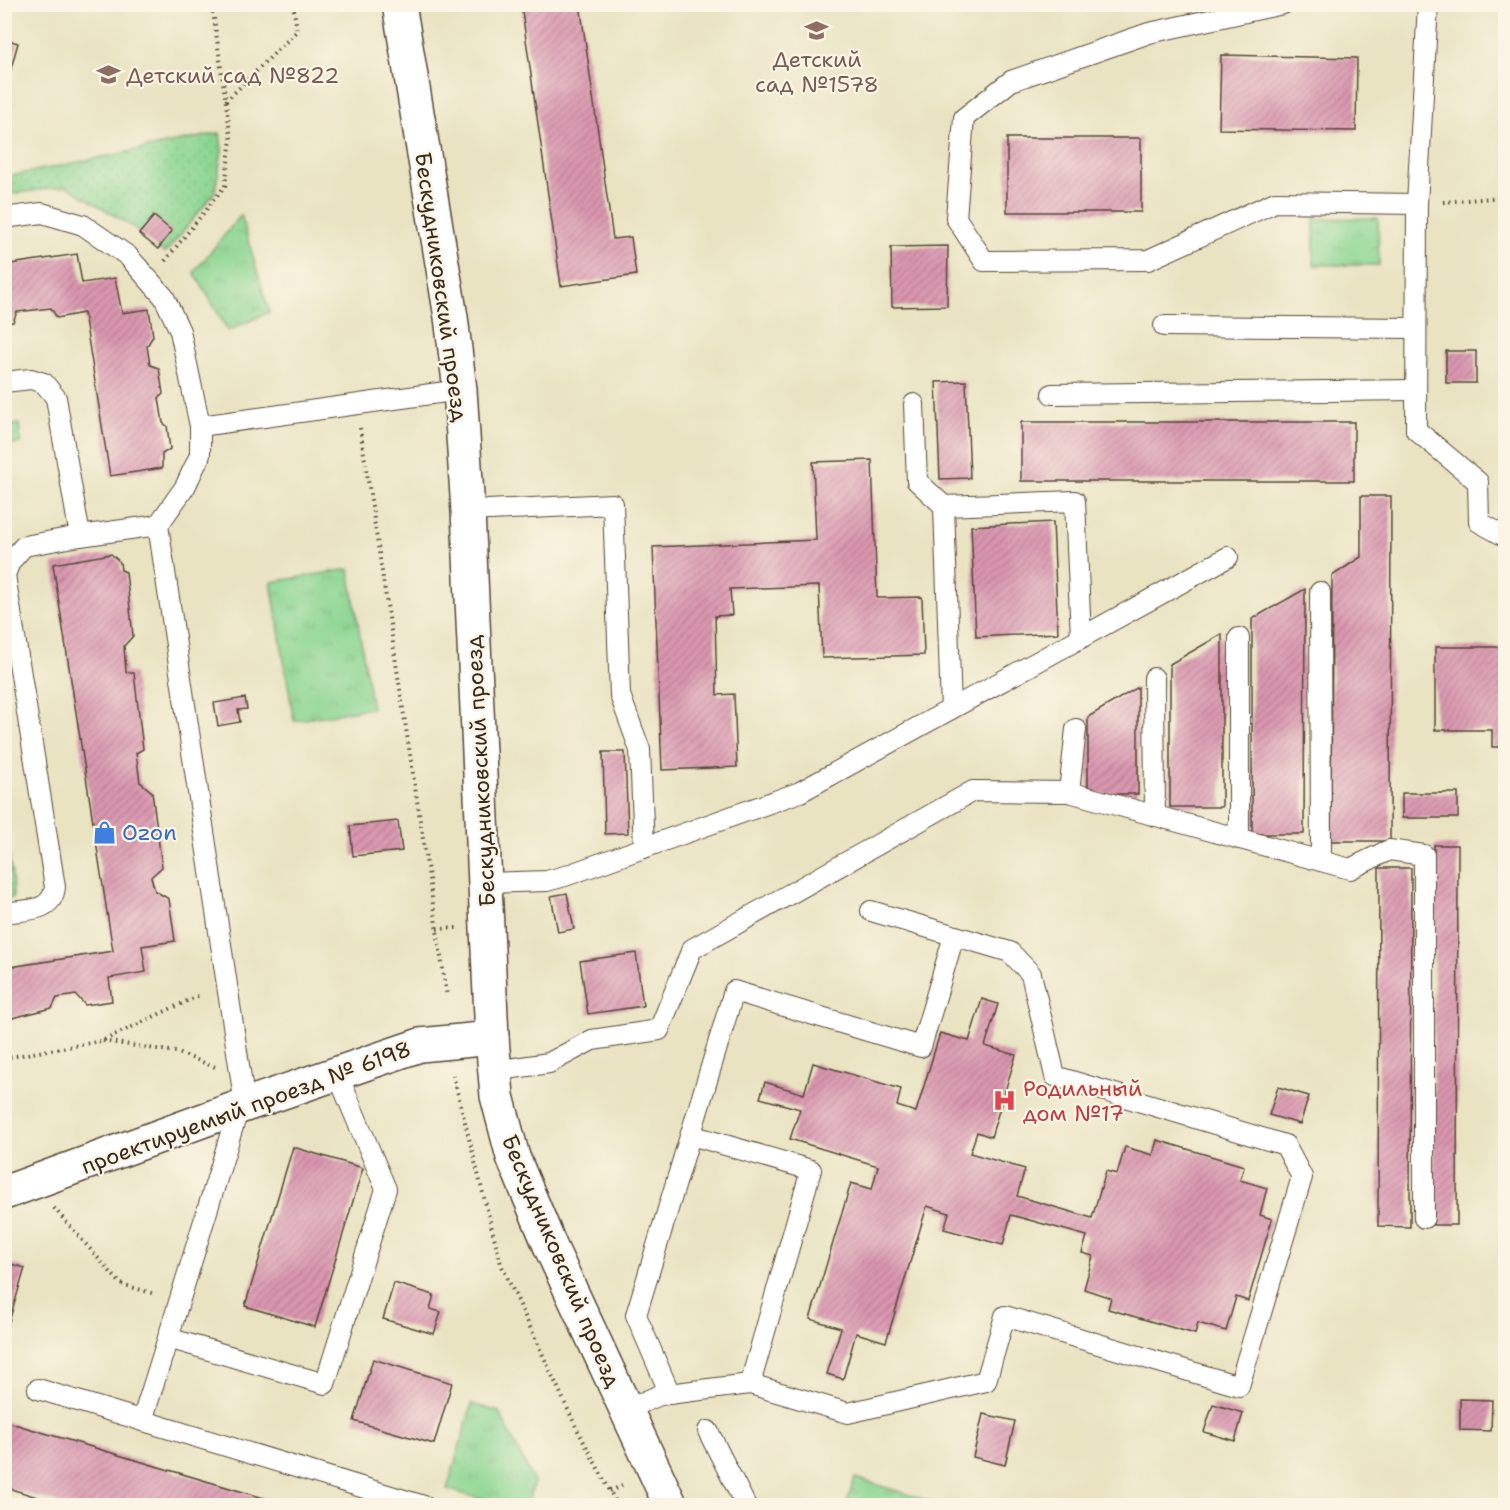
<svg xmlns="http://www.w3.org/2000/svg" width="1510" height="1510" viewBox="0 0 1510 1510" font-family="'Shantell Sans',sans-serif">
	<defs>
		<pattern id="grass-dots" width="8" height="8" patternUnits="userSpaceOnUse" patternTransform="scale(1.5)"><rect width="8" height="8" fill="#8ad591"/><path d="M2 2h.1M6 6h.1" fill="none" stroke="#78b77d" stroke-width="1.8" stroke-linecap="round"/></pattern>
		<pattern id="park-tufts" width="24" height="20" patternUnits="userSpaceOnUse" patternTransform="scale(1.5)"><rect width="24" height="20" fill="#8ad591"/><path d="M3 7l-1-3M5 7V3M7 7l1-3M15 17l-1-3M17 17v-4M19 17l1-3" fill="none" stroke="#78b77d"/></pattern>
		<pattern id="building-hatch" width="6" height="6" patternUnits="userSpaceOnUse" patternTransform="scale(1.5)"><rect width="6" height="6" fill="#da97b0"/><path d="M-1 1l2-2M0 6l6-6M5 7l2-2" fill="none" stroke="#b27b8f"/></pattern>
	</defs>
	<rect width="100%" height="100%" fill="#fcf5e5"/>
	<filter id="ink" filterUnits="userSpaceOnUse"><feTurbulence type="fractalNoise" baseFrequency=".0167" numOctaves="2"/><feDisplacementMap in="SourceGraphic" scale="12" xChannelSelector="R" yChannelSelector="G"/><feConvolveMatrix kernelMatrix="1 2 1 2 8 2 1 2 1" color-interpolation-filters="sRGB"/></filter>
	<filter id="wash" filterUnits="userSpaceOnUse"><feTurbulence type="fractalNoise" baseFrequency=".008" numOctaves="4" result="noise"/><feDisplacementMap in="SourceGraphic" scale="24" xChannelSelector="R" yChannelSelector="G"/><feGaussianBlur stdDeviation="1.35" result="paint"/><feColorMatrix in="noise" values="0 0 0 0 0 0 0 0 0 0 0 0 0 0 0 0 0 1.4 0 .05"/><feComposite in="paint" operator="in"/></filter>
	<g filter="url(#wash)">
		<rect width="100%" height="100%" fill="#e9e3c2"/>
		<g fill="url(#grass-dots)" stroke="#628058" stroke-width="1.5">
			<polygon points="220,133 222,150 215,192 168,250 164,253 133,227 67,186 5,195 5,177"/>
			<polygon points="19,424 21,443 5,445 5,426"/>
			<polygon points="12,871 13,898 5,900 5,873"/>
		</g>
		<g fill="url(#park-tufts)" stroke="#628058" stroke-width="1.5">
			<polygon points="241,215 269,312 228,331 194,272"/>
			<polygon points="1378,218 1379,265 1314,265 1314,219"/>
			<polygon points="349,569 372,708 294,721 271,582"/>
			<polygon points="4,819 11,870 5,871 4,871"/>
			<polygon points="472,1404 499,1412 534,1482 527,1505 501,1505 447,1489"/>
			<polygon points="855,1478 942,1505 846,1505"/>
		</g>
		<g id="blocks">
			<g fill="url(#building-hatch)">
				<polygon points="521,4 580,4 613,239 631,237 636,275 561,286"/>
				<polygon points="4,39 18,43 7,83 4,82"/>
				<polygon points="1221,55 1357,58 1356,131 1219,129"/>
				<rect x="1007" y="138" width="134" height="74"/>
				<polygon points="154,216 172,231 158,249 139,234"/>
				<polygon points="948,246 947,306 892,307 891,247"/>
				<polygon points="77,254 82,283 115,278 122,313 149,309 153,336 147,346 150,365 159,368 163,394 159,398 163,423 167,426 170,449 162,454 162,468 110,476 84,313 57,318 51,308 17,312 13,322 4,323 4,265"/>
				<rect x="1446" y="351" width="30" height="32"/>
				<polygon points="966,381 970,478 940,479 936,382"/>
				<rect x="1021" y="422" width="333" height="59"/>
				<polygon points="872,460 877,598 922,597 924,655 822,658 819,586 730,589 732,615 715,616 717,695 734,694 737,767 662,770 653,547 816,540 813,462"/>
				<polygon points="1361,496 1391,496 1390,841 1331,841 1332,576 1361,557"/>
				<polygon points="1053,522 1058,633 976,637 971,526"/>
				<polygon points="111,554 120,562 121,570 126,572 133,636 124,646 126,672 134,673 143,749 136,753 140,782 152,792 162,867 151,877 155,891 169,899 175,941 142,946 146,972 109,978 112,1001 85,1005 76,995 57,998 52,1008 4,1020 4,968 113,951 53,564"/>
				<polygon points="1305,589 1304,834 1252,834 1252,619"/>
				<polygon points="1222,634 1222,807 1170,807 1170,664"/>
				<polygon points="1435,647 1506,647 1506,747 1492,747 1492,730 1435,730"/>
				<polygon points="1138,687 1138,794 1088,794 1088,717"/>
				<polygon points="245,698 247,709 238,710 240,722 218,726 214,703"/>
				<polygon points="603,752 625,752 628,833 605,834"/>
				<rect x="1402" y="793" width="56" height="25"/>
				<polygon points="398,821 402,851 353,856 350,826"/>
				<polygon points="1434,845 1458,845 1457,1225 1433,1225"/>
				<polygon points="1379,868 1411,868 1410,1227 1378,1226"/>
				<polygon points="567,893 574,929 558,932 551,896"/>
				<polygon points="636,953 643,1006 588,1014 580,961"/>
				<polygon points="982,999 998,1004 985,1046 1016,1055 991,1137 977,1132 970,1153 1025,1169 1017,1196 1092,1218 1106,1171 1117,1174 1125,1147 1153,1155 1157,1140 1244,1166 1240,1180 1267,1188 1260,1215 1272,1219 1248,1301 1236,1297 1226,1331 1198,1323 1195,1334 1108,1309 1111,1298 1084,1289 1093,1256 1082,1253 1087,1236 1011,1215 1003,1245 944,1229 949,1213 927,1206 886,1342 856,1333 843,1379 827,1374 841,1328 810,1319 851,1183 872,1189 878,1166 790,1139 800,1109 760,1098 765,1082 804,1094 813,1063 901,1089 897,1106 916,1112 940,1033 969,1041"/>
				<polygon points="1278,1087 1309,1096 1300,1124 1269,1115"/>
				<polygon points="293,1147 363,1168 315,1327 245,1306"/>
				<polygon points="4,1262 25,1268 5,1335 4,1335"/>
				<polygon points="394,1283 434,1295 430,1309 441,1312 434,1334 383,1319"/>
				<polygon points="373,1359 452,1383 434,1444 354,1421"/>
				<polygon points="1460,1399 1492,1400 1491,1431 1460,1430"/>
				<polygon points="1213,1404 1243,1413 1235,1441 1204,1432"/>
				<polygon points="983,1414 1015,1421 1005,1465 973,1457"/>
				<polygon points="4,1421 287,1505 287,1506 67,1506 4,1487"/>
			</g>
		</g>
	</g>
	<g filter="url(#ink)">
		<use href="#blocks" fill-opacity="0" stroke="#554637" stroke-width="1.5"/>
		<g fill="none" stroke-linecap="round" stroke-linejoin="round">
			<defs>
				<g id="service">
					<polyline points="1283,4 1149,33 1011,81 964,118 956,218 984,261 1148,260 1275,202 1417,204"/>
					<polyline points="1428,4 1417,204 1416,430 1478,482 1479,522 1506,537"/>
					<polyline points="4,218 42,213 83,225 128,256 164,297 180,331 200,426 200,455 185,487 158,525 245,1105"/>
					<polyline points="1164,326 1416,328"/>
					<polyline points="4,382 31,379 44,383 56,398 80,536"/>
					<polyline points="1052,394 1416,390"/>
					<polyline points="914,404 917,481 944,506 951,709"/>
					<polyline points="200,426 460,390"/>
					<polyline points="944,506 1075,501 1081,638"/>
					<polyline points="468,511 613,504 620,695 640,750 644,848"/>
					<polyline points="1320,592 1321,861"/>
					<polyline points="1239,638 1239,839"/>
					<polyline points="1154,678 1155,816"/>
					<polyline points="1069,792 1076,729"/>
					<polyline points="485,883 547,881 565,876 800,792 1228,557"/>
					<path d="M4 913C27 909 52 913 55 887L5 575 10 562 24 546 80 536 158 525"/>
					<polyline points="494,1071 549,1063 592,1040 659,1030 692,949 973,791 1069,792 1350,869 1389,850 1424,855 1424,1218"/>
					<polyline points="691,1135 811,1170 750,1384"/>
					<polyline points="168,1338 239,1107"/>
					<polyline points="38,1389 424,1506"/>
					<polyline points="670,1394 636,1315 734,991 921,1047 954,936"/>
					<polyline points="625,1410 660,1395 750,1384 848,1413 986,1381 1005,1316 1239,1386 1302,1177 1285,1145 1055,1076 1031,974 1010,952 871,911"/>
					<polyline points="142,1421 168,1338 325,1384 386,1189 337,1073"/>
					<polyline points="708,1431 746,1506"/>
				</g>
				<g id="minor">
					<polyline points="399,4 451,317 460,390 468,511 492,1038 497,1096 513,1157 551,1248 671,1506"/>
					<polyline points="4,1193 245,1105 420,1045 492,1038"/>
				</g>
			</defs>
			<use href="#service" stroke="#554637" stroke-width="22"/>
			<use href="#minor" stroke="#554637" stroke-width="36"/>
			<g stroke="#554637" stroke-width="4" stroke-dasharray="1.5 4.5" stroke-linecap="butt">
				<polyline points="226,101 297,31 293,4"/>
				<polyline points="1443,202 1506,197"/>
				<polyline points="165,261 225,186 231,139 212,4"/>
				<polyline points="360,428 447,996"/>
				<polyline points="437,929 457,928"/>
				<polyline points="103,1041 176,1052 215,1067"/>
				<polyline points="4,1058 102,1041 202,994"/>
				<polyline points="453,1075 501,1264 576,1427 618,1506"/>
				<polyline points="54,1208 121,1284 155,1294"/>
				<polyline points="610,1491 626,1484"/>
			</g>
			<use href="#service" stroke="#fff" stroke-width="20"/>
			<use href="#minor" stroke="#fff" stroke-width="33"/>
		</g>
	</g>
	<defs>
		<symbol id="school-bare" viewBox="-9 -9 18 18"><path d="M0-5L7-2L0 1L-7-2ZM-4 1L0 2.5L4 1V4Q0 6-4 4Z" fill="#8d6e63" stroke="#fcf5e5" stroke-width="2.5" paint-order="stroke"/></symbol>
		<symbol id="shop-bare" viewBox="-9 -9 18 18"><path d="M-5-2.5h2.3a2.7 3.5 0 0 1 5.4 0H5L5.5 6h-11ZM-1.5-2.5h3a1.5 2.3 0 0 0-3 0Z" fill="#3f7fe0" stroke="#fcf5e5" stroke-width="2.5" paint-order="stroke"/></symbol>
		<symbol id="hospital-bare" viewBox="-9 -9 18 18"><path d="M-5-5h3v3.5h4V-5h3V5h-3V1.5h-4V5h-3Z" fill="#e0444e" stroke="#fcf5e5" stroke-width="2.5" paint-order="stroke"/></symbol>
	</defs>
	<g fill-rule="evenodd">
		<use href="#school-bare" x="800" y="14" width="33" height="33"/>
		<use href="#school-bare" x="92" y="58" width="33" height="33"/>
		<use href="#shop-bare" x="88" y="816" width="33" height="33"/>
		<use href="#hospital-bare" x="988" y="1084" width="33" height="33"/>
	</g>
	<g text-anchor="middle" stroke-width="4.5" stroke-linejoin="round" paint-order="stroke">
		<g font-size="22" fill="#785e54" stroke="#fcf5e5">
			<text x="817" y="67">Детский<tspan x="817" dy="25">сад №1578</tspan></text>
			<text x="126" y="83" text-anchor="start">Детский сад №822</text>
		</g>
		<g font-size="22" fill="#3b2a1e" stroke="#fcf5e5">
			<text transform="translate(442 287) rotate(82)" y="8">Бескудниковский проезд</text>
			<text transform="translate(480 771) rotate(-93)" y="8">Бескудниковский проезд</text>
			<text transform="translate(246 1107) rotate(-20)" y="8">проектируемый проезд № 6198</text>
			<text transform="translate(562 1261) rotate(67)" y="8">Бескудниковский проезд</text>
		</g>
		<g font-size="22" fill="#366cbe" stroke="#fcf5e5" text-anchor="start">
			<text x="122" y="840">Ozon</text>
		</g>
		<g font-size="22" fill="#be3a42" stroke="#fcf5e5" text-anchor="start">
			<text x="1023" y="1096">Родильный<tspan x="1023" dy="25">дом №17</tspan></text>
		</g>
	</g>
	<rect width="1510" height="1510" fill="none" stroke="#fcf5e5" stroke-width="24"/>
</svg>
